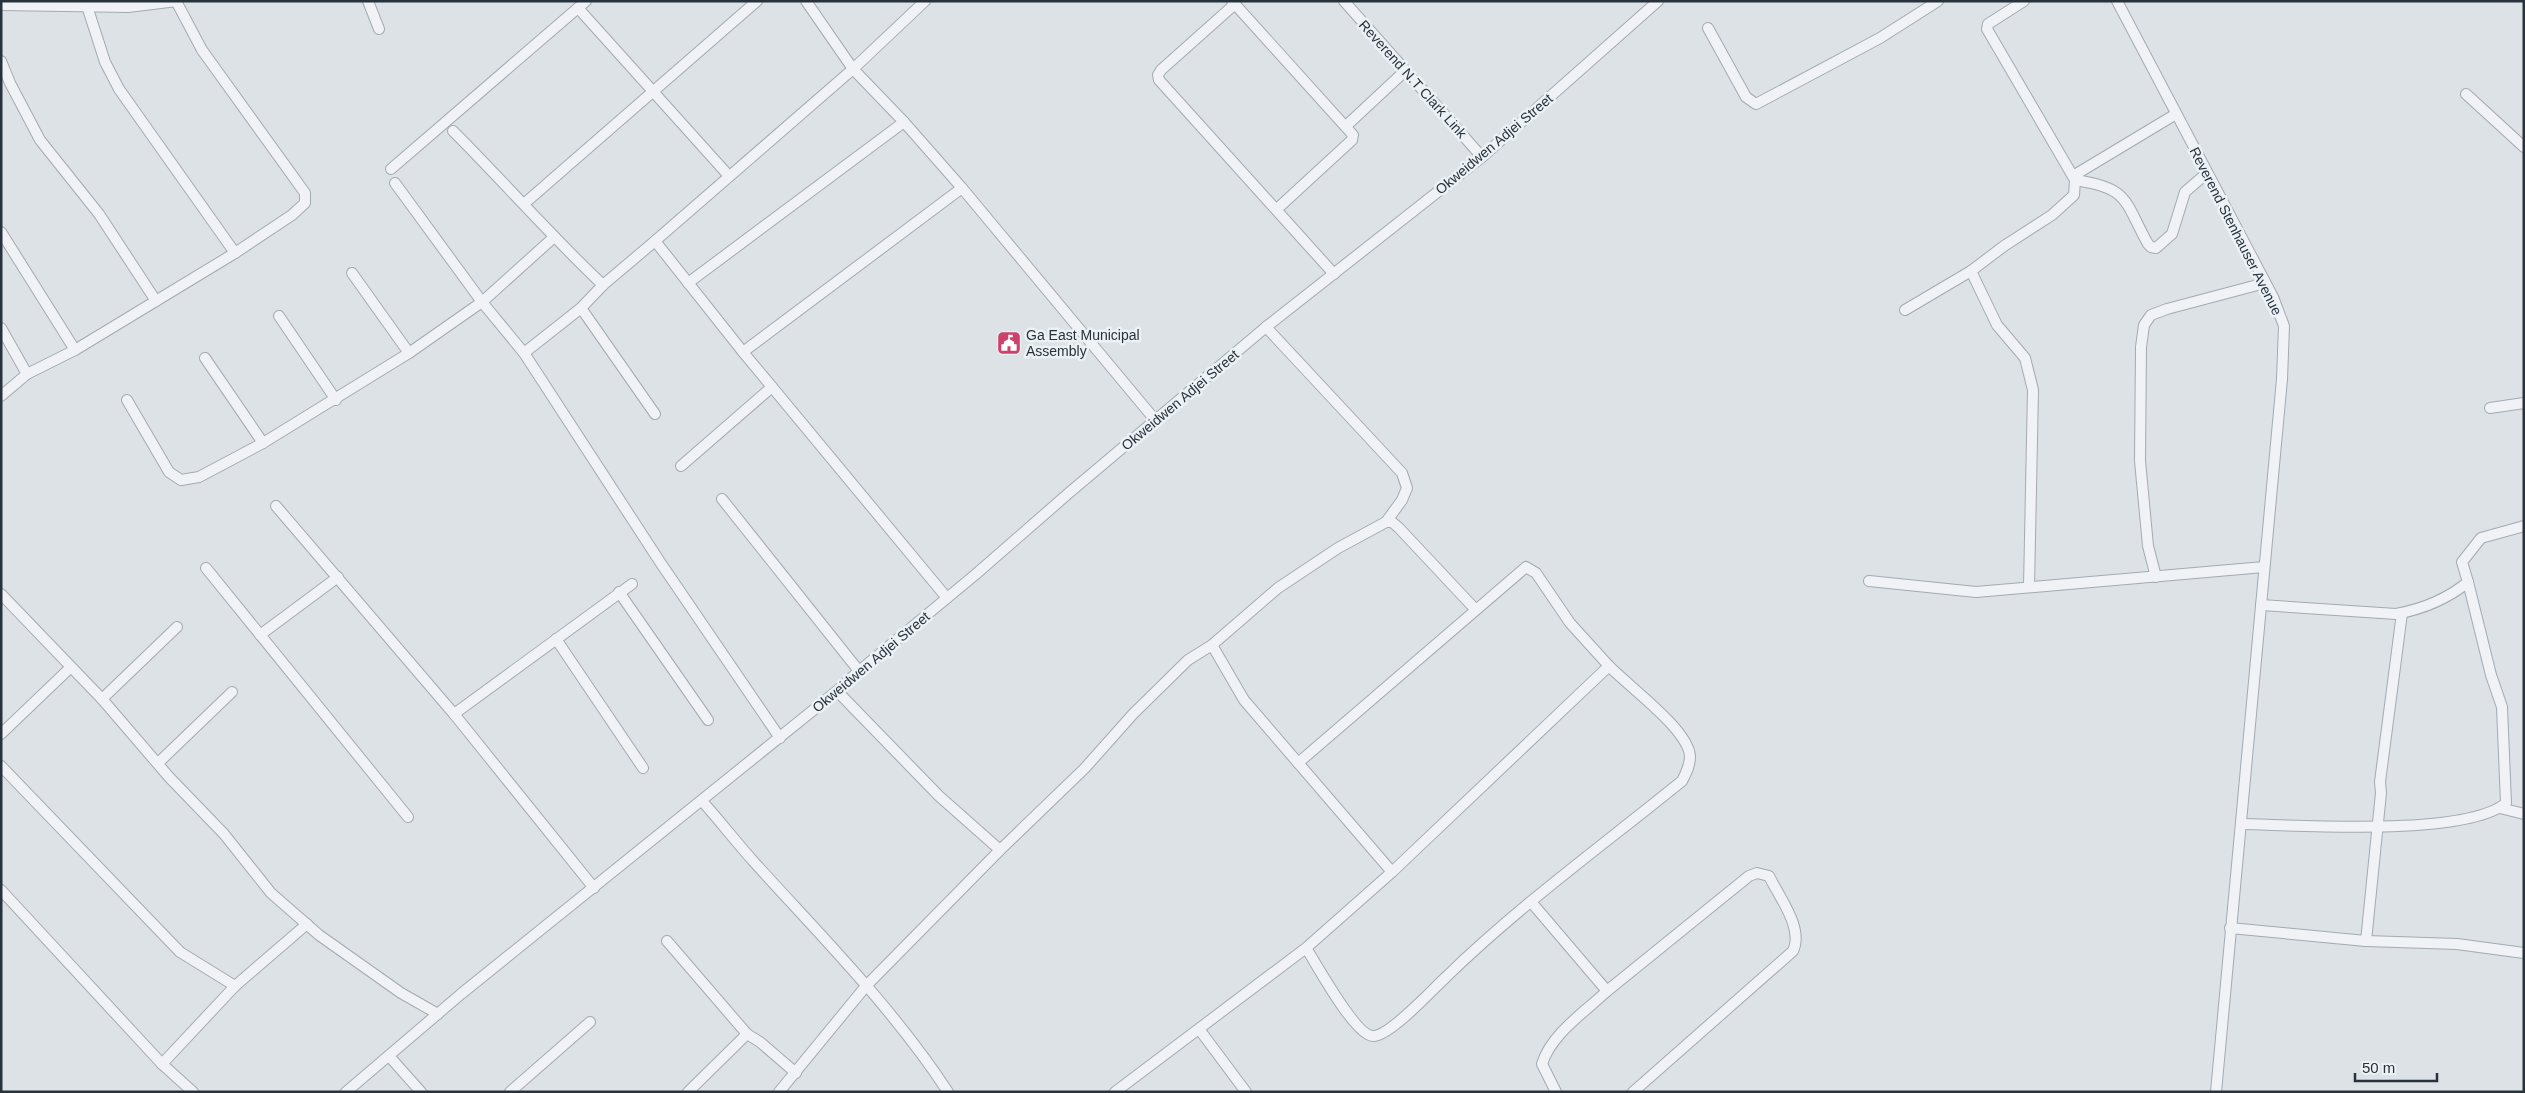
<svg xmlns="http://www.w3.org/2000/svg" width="2525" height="1093" viewBox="0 0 2525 1093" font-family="Arial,sans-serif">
	<rect width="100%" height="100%" fill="#dde2e7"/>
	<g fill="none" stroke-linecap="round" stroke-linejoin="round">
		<defs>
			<g id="minor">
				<polyline points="368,1 379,29"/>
				<polyline points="806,1 853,69 904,122 962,188 1156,421"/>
				<polyline points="925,1 853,69 655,241 743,352 947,598"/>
				<polyline points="1232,1 1353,135 1352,140 1277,209"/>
				<polyline points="1344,1 1482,157"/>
				<polyline points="2117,1 2273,297 2284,326 2282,379 2216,1092"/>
				<polyline points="1235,4 1161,70 1158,75 1159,80 1334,274"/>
				<polyline points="1,5 128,7 177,1"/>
				<polyline points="87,6 105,62 119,89 235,253"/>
				<polyline points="578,8 729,176"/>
				<polyline points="1708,28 1746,97 1756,104 1880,38 1938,1"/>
				<polyline points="1,61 10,83 40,140 99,214 156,301"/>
				<polyline points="2466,94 2524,147"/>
				<polyline points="1346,126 1405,71"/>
				<path d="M453 131C504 182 551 236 603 285"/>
				<polyline points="391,169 586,1"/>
				<polyline points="2073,176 2176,114"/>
				<path d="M2075 180C2130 188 2124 201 2148 244L2151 247 2156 248 2172 234 2185 192 2207 173"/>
				<polyline points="395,183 482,302 524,353 660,562 780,738"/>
				<polyline points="525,203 757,1"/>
				<polyline points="1,232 75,350"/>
				<polyline points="1971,271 1997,325 2025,358 2033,390 2029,587"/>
				<polyline points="352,273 409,353"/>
				<polyline points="688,283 904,122"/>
				<polyline points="581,308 655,414"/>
				<polyline points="1905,310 1971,271 2004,246 2052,215 2074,195 2075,180 1987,29 1988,24 2024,1"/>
				<polyline points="279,316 336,400"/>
				<polyline points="1266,327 1402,473 1407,488 1402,500 1386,522"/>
				<polyline points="1,328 27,374"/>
				<polyline points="743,352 962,188"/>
				<polyline points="524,353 581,308 603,285 655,241"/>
				<polyline points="205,358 263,443"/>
				<polyline points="1,396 27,374 75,350 235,253 292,215 305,203 305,193 202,50 176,1"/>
				<polyline points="127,400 169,472 181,480 199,477 263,443 409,353 482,302 553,238"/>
				<polyline points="2490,408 2524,403"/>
				<polyline points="681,466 772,387"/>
				<polyline points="722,499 859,671"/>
				<polyline points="276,506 454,714 594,888"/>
				<polyline points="206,568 408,817"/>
				<polyline points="2156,577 2148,546 2140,461 2141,347 2144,325 2151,315 2167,309 2265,283"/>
				<polyline points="1869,581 1976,592 2264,567"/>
				<polyline points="619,592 708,720"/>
				<polyline points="1,594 102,699 169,777 224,834 271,893 319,935 401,993 438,1014"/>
				<path d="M2261 605 2396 614C2423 609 2446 600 2468 582L2462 562 2481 538 2524 526"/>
				<polyline points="260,635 338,577"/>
				<polyline points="556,639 643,768"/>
				<polyline points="1212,645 1278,588 1338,548 1386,522 1392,522 1399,528 1475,609"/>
				<polyline points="837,691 939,796 1000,850"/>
				<polyline points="102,699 177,627"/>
				<polyline points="454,714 632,584"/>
				<polyline points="1,734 70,668"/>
				<polyline points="158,763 232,692"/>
				<polyline points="1298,763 1526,567 1536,573 1570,623 1609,666"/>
				<polyline points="1,766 180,952 235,986"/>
				<path d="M702 801C720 821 736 842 754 862 821 936 893 1008 948 1092"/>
				<polyline points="2500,808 2524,814"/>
				<path d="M2241 824C2298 825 2465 837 2506 803L2502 707 2491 675 2468 582"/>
				<polyline points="1,890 162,1064 193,1092"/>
				<path d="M1532 903 1607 991C1585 1012 1551 1034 1542 1064L1556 1092"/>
				<polyline points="2230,928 2366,941 2457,944 2524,953"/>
				<polyline points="667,941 747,1034"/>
				<polyline points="2366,941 2381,793 2380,782 2402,613"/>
				<path d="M1607 991 1749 876 1757 873 1769 876C1779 897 1804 928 1793 951L1633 1092"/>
				<polyline points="1199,1029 1246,1092"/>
				<polyline points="389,1056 421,1092"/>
				<polyline points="162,1064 235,986 307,924"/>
				<polyline points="346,1092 461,994 837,691 859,671 976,574 1070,492 1266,327 1482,157 1658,1"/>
				<polyline points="510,1092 590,1022"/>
				<polyline points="688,1092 747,1034 760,1042 796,1073"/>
				<polyline points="779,1092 866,986 1000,850 1085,768 1133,714 1188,660 1212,645 1244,700 1392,872"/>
				<path d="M1115 1092 1306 948 1392 872 1609 666C1628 686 1688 729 1690 756 1690 766 1686 773 1682 781 1603 845 1519 906 1446 977 1432 990 1391 1035 1374 1036 1356 1038 1316 963 1306 948"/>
			</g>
		</defs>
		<use href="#minor" stroke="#a3aab1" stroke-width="12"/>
		<use href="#minor" stroke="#f0f2f5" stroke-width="10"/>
	</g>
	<defs>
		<symbol id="civic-square" viewBox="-11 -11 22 22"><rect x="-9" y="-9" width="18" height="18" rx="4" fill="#cc426b" stroke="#ecf1f5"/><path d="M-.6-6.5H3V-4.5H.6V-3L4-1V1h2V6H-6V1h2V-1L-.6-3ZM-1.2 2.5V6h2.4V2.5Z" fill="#fff"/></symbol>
	</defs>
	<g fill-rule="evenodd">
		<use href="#civic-square" x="995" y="329" width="28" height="28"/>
	</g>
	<g text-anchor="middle" stroke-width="5" stroke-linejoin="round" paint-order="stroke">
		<g font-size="14" fill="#27323d" stroke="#ecf1f5">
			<text transform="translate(1413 79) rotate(48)" y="5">Reverend N.T Clark Link</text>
			<text transform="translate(1494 144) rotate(-40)" y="5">Okweidwen Adjei Street</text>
			<text transform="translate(2236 231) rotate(63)" y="5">Reverend Stenhauser Avenue</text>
			<text transform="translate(1180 400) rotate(-40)" y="5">Okweidwen Adjei Street</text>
			<text transform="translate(871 662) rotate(-40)" y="5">Okweidwen Adjei Street</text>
		</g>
		<g font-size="14" fill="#27323d" stroke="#ecf1f5" text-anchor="start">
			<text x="1026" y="340">Ga East Municipal<tspan x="1026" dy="16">Assembly</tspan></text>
		</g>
	</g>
	<rect width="2525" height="1093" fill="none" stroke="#27323d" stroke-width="5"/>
	<path d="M2355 1073v8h82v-8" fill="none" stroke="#27323d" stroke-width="2.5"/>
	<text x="2362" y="1073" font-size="15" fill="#27323d" stroke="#ecf1f5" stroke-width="4" paint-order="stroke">50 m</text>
</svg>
